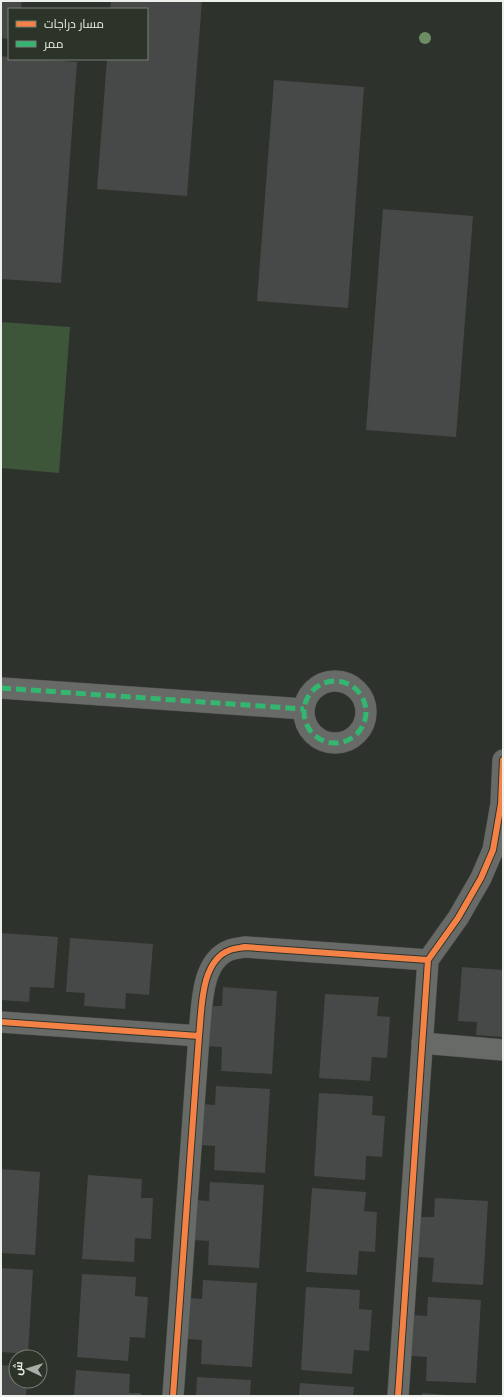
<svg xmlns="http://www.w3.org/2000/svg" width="504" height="1397" viewBox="0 0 504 1397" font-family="Arial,Cairo,sans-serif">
	<rect width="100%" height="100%" fill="#2d322c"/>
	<polygon fill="#3d5538" points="1,322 70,327 59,473 1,468"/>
	<g fill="#474848">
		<polygon points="1,1 22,1 21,9 9,9 9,39 1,38"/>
		<polygon points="111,1 202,1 187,196 97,189 107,59 147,59 147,9 110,9"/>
		<polygon points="1,56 9,57 9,59 36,59 77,62 61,283 1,279"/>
		<polygon points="274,80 364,87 348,308 257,301"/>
		<polygon points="383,209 473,216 456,437 366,430"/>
		<polygon points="1,933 58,937 54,988 30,987 29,1002 1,1000"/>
		<polygon points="70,938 153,944 149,995 126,993 125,1009 84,1006 85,993 66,992"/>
		<polygon points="462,967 503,970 503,1037 476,1035 477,1022 458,1021"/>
		<polygon points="223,987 277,991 272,1074 221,1071 222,1047 206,1046 209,1006 222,1006"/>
		<polygon points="325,994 379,997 377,1016 390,1017 387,1058 372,1057 370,1081 319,1078"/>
		<polygon points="216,1086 270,1089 265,1173 214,1170 215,1146 200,1145 202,1104 215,1105"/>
		<polygon points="319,1093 373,1096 372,1115 385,1116 382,1157 366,1156 365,1180 314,1176"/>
		<polygon points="1,1169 40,1172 35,1255 1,1253"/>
		<polygon points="88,1175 142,1179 141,1198 153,1198 151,1239 135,1238 134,1262 82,1259"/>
		<polygon points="210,1182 264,1185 259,1268 208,1265 209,1241 194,1240 196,1200 209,1201"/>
		<polygon points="312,1188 366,1192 364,1211 377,1212 375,1252 359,1251 357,1275 306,1272"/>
		<polygon points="435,1198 488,1201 483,1285 432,1282 434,1258 418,1257 420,1217 434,1217"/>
		<polygon points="1,1268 33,1270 28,1354 1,1352"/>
		<polygon points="82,1274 136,1277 135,1296 148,1297 145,1338 130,1337 128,1361 77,1357"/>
		<polygon points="203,1280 257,1283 252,1367 201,1364 202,1340 187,1339 189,1298 202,1299"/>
		<polygon points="306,1287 360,1290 359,1309 372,1310 369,1351 354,1350 352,1374 301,1370"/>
		<polygon points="428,1297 481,1300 476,1383 426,1381 427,1357 411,1356 414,1315 427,1316"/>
		<polygon points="1,1365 16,1366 16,1381 27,1381 26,1396 1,1396"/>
		<polygon points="76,1370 130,1374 129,1393 141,1393 141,1396 74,1396"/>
		<polygon points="197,1377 251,1380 250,1396 196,1396"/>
		<polygon points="300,1383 354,1387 353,1396 299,1396"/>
		<polygon points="422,1393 446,1395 446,1396 422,1396"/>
	</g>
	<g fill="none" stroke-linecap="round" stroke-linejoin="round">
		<defs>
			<g id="minor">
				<circle cx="335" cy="712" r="31"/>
				<polyline points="1,688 304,709"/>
				<path d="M1 1022 199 1036C202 1009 200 961 230 950 235 948 241 948 245 947L428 960 458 918 481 878 493 850 501 804 503 760"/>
				<polyline points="422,1043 503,1050"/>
				<polyline points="173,1396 199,1036"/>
				<polyline points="398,1396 428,960"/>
			</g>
		</defs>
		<use href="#minor" stroke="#4c504b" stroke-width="22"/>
		<use href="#minor" stroke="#686a68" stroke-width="21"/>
		<g stroke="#33b770" stroke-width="5" stroke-dasharray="10 5" stroke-linecap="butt">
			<circle cx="335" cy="712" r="31"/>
			<polyline points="1,688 304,709"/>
		</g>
		<defs>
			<g id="cycleway">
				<path d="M1 1022 199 1036C202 1009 200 961 230 950 235 948 241 948 245 947L428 960 458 918 481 878 493 850 501 804 503 760"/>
				<polyline points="173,1396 199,1036"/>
				<polyline points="398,1396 428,960"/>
			</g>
		</defs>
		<use href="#cycleway" stroke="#2c342a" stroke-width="8"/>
		<use href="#cycleway" stroke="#f48246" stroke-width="6"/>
	</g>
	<circle fill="#6d8e65" cx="425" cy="38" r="6"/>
	<rect width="504" height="1397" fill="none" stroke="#ebf0ea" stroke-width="4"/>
	<rect x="8" y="8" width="140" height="52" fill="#2c342a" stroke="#787f77"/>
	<rect x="16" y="21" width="20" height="6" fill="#f48246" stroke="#787f77"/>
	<text x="44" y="28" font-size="12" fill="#ebf0ea">مسار دراجات</text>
	<rect x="16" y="41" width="20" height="6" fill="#33b770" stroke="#787f77"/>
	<text x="44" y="48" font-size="12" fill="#ebf0ea">ممر</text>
	<g transform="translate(28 1369) rotate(274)"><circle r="19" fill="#2c342a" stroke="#787f77"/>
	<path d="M0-3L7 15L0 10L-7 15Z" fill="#a8aea8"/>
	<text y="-6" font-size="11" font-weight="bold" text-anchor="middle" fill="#ebf0ea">ش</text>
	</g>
</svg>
